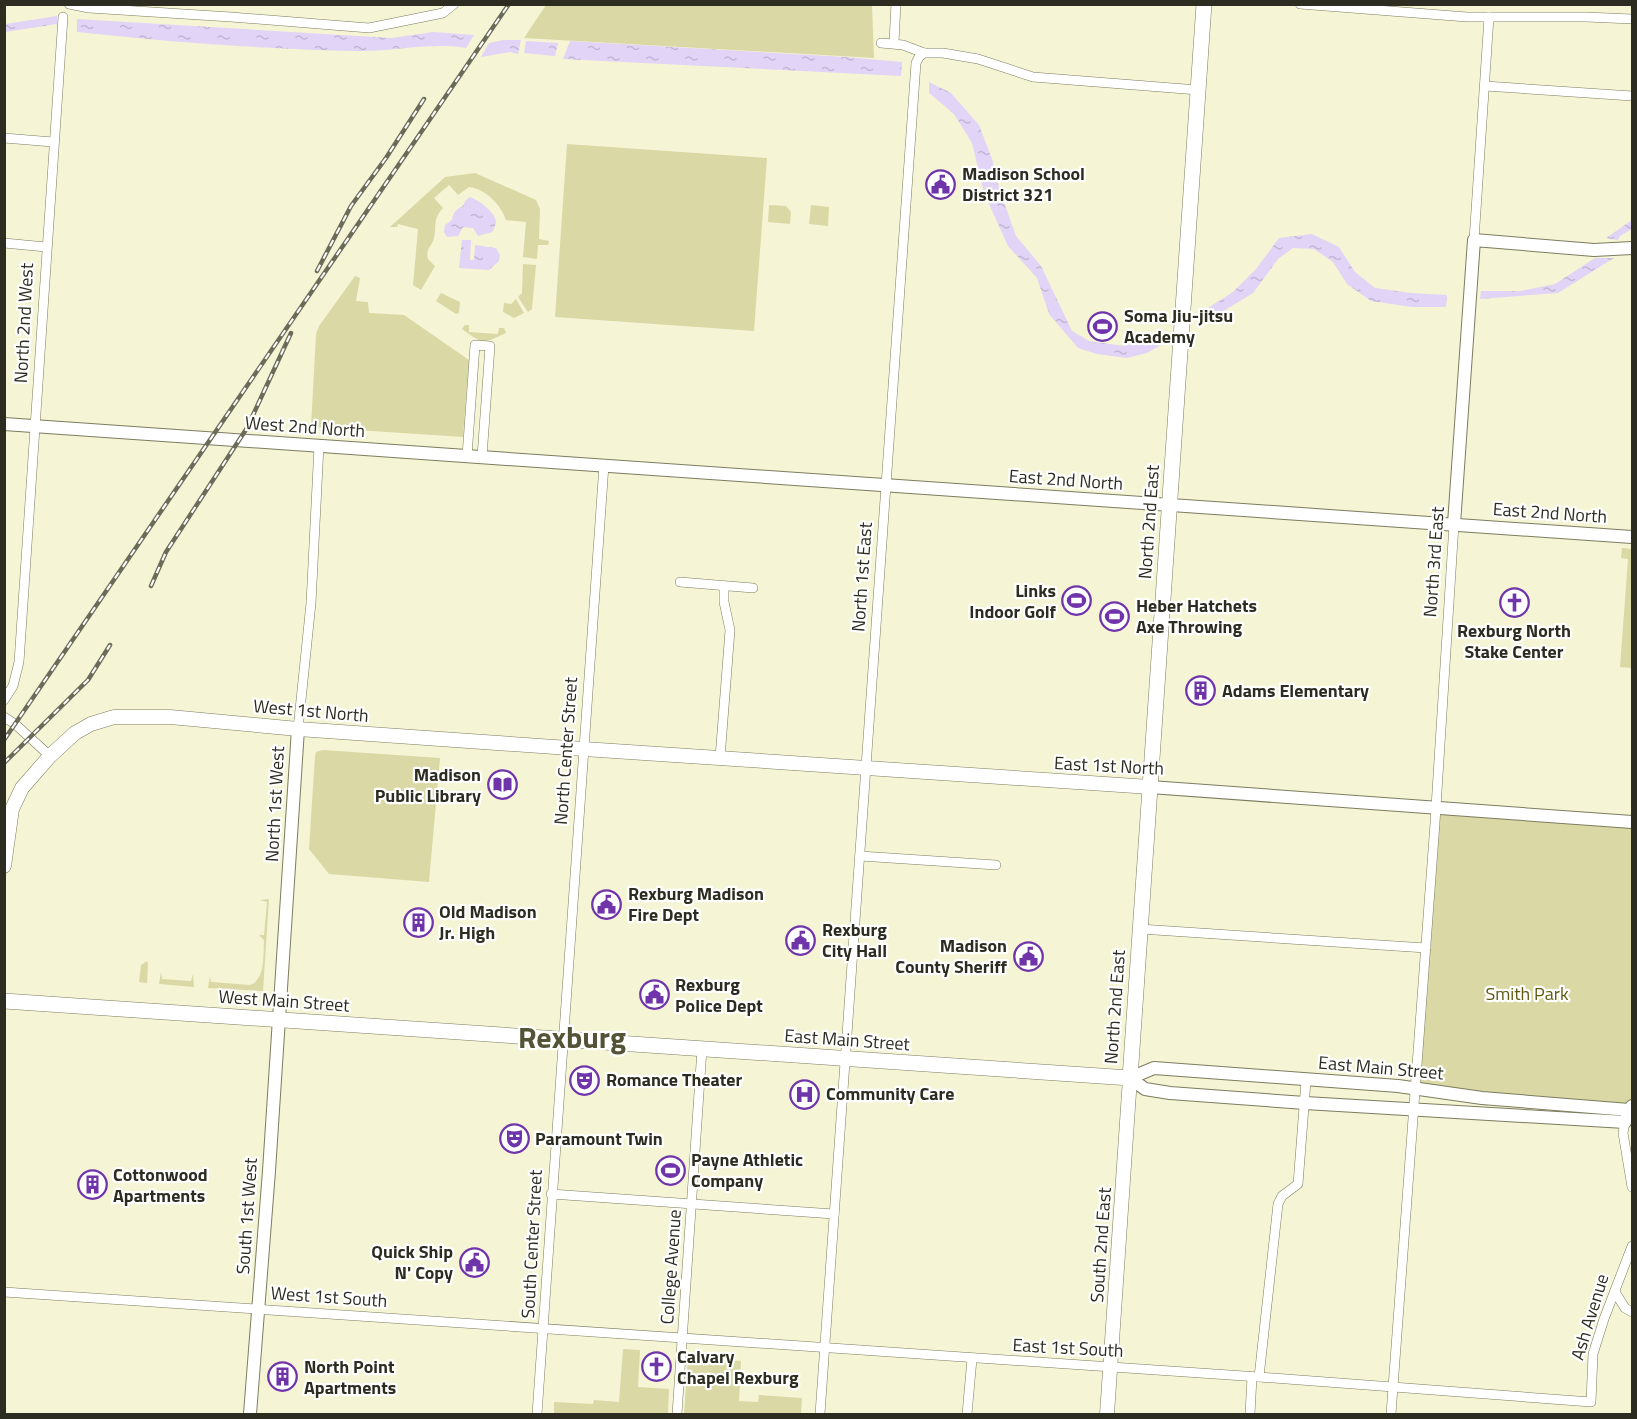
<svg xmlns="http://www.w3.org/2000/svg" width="1637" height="1419" viewBox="0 0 1637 1419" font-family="'Titillium Web',sans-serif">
	<defs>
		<pattern id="water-ripples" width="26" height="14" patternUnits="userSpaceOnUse" patternTransform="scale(1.5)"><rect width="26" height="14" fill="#e1d4f7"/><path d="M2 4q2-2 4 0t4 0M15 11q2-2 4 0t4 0" fill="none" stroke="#c1b6d3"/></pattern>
	</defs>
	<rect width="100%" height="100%" fill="#f5f4d5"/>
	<g fill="#dad8a5">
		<polygon points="546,5 872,5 874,58 524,38"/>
		<polygon points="567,144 767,158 754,331 555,317"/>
		<path d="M475 173 536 200 540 209 539 239 549 241 548 245H538L537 259 523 257 526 222 506 220C501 205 486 189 469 187L458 195 449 185 434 198 443 208C431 221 438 228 433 241 430 248 426 249 428 259L435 266 421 290 413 285 418 229 398 224 397 227H390L445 177Z"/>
		<polygon points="769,205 786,206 791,212 790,224 768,222"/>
		<polygon points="811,205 829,207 828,226 809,224"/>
		<polygon points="523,264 536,265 532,309 528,312 518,297 522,293"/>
		<polygon points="355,276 360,278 356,301 368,302 369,313 404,315 469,360 463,437 311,427 316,334 319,326"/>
		<polygon points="441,293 460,302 459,313 456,314 436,301"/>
		<polygon points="516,299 524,313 514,318 503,312 504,303 511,304"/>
		<path d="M465 325H469V332L498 334 499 328H504L506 333C482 344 484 345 462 329Z"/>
		<polygon points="1622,548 1632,549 1632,668 1620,667 1628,559 1621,558"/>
		<polygon points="323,750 440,758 429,882 329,874 309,849 315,756 316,752"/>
		<polygon points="1436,807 1632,822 1632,1104 1627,1108 1415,1090"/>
		<path d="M269 899 263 991 208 988 210 976 211 982 250 985C266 979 263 955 264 940L259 935H264L267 902 260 900Z"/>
		<polygon points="147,961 148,964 147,983 139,982 141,965"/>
		<polygon points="161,972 162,979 191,981 193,974 194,987 159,984"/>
		<polygon points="623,1349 640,1350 638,1387 669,1389 668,1414 554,1414 554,1402 593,1404 594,1400 619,1402"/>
		<polygon points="688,1357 741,1361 739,1401 758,1402 759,1395 802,1398 801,1414 684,1414"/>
	</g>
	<g fill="url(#water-ripples)">
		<polygon points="57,16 57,24 5,32 5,24"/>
		<path d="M77 19 391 38 433 32 474 35 466 48C430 42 393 52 356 51 263 49 169 42 77 32Z"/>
		<polygon points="504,40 521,40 518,54 510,52 481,57 489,43"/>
		<polygon points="526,41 558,43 555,56 524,53"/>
		<polygon points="570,41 846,57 902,62 901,76 563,59"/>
		<polygon points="929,82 951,93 979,125 992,159 999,188 1016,236 1041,266 1072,331 1089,341 1124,346 1163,334 1163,344 1147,353 1127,358 1097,354 1078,348 1049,314 1037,278 1008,246 984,193 972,143 954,114 929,93"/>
		<path d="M470 197C479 200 496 213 496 222 496 224 493 231 492 232L478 236 473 228 463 227 458 236 447 237 444 232 445 225 452 220C453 214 455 209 462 207L466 200Z"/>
		<polygon points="1632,220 1632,229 1620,236 1618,240 1606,238"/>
		<polygon points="1312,234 1339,247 1355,272 1375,288 1411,293 1447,295 1446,307 1412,307 1371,301 1347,284 1333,262 1314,249 1293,248 1278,259 1253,293 1202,324 1203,311 1233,292 1256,269 1279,238"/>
		<polygon points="462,240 471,240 470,260 474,260 475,245 496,248 500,255 499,261 489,270 459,268"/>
		<polygon points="1595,258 1614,258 1558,293 1480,299 1481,291 1520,291 1555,284"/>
	</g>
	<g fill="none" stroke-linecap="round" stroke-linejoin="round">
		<defs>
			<g id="minor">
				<polyline points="69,4 89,8 231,17 369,28 443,13 454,4"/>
				<polyline points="1300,4 1467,17 1586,17 1632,19"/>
				<polyline points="894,42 896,4"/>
				<polyline points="881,43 903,45 924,53"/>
				<polyline points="1485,86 1632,96"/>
				<polyline points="4,138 53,142"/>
				<polyline points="1474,240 1489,17"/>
				<polyline points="4,243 46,247"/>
				<polyline points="467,456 475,345 490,346 482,457"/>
				<polyline points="680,582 753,588"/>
				<polyline points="4,700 13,686 19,662 63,17"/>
				<polyline points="4,717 15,724 50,756"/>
				<polyline points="298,729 311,603 319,446"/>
				<polyline points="720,758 730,630 724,602 724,587"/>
				<polyline points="860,856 996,865"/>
				<polyline points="1140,929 1426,948"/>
				<polyline points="1625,1122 1623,1133 1632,1187"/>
				<polyline points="551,1194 834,1214"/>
				<polyline points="4,1292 1259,1377 1591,1402 1593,1354 1604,1319 1632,1246"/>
				<polyline points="1615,1292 1625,1308 1632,1312"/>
				<polyline points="1259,1377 1278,1204 1282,1196 1298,1184 1306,1081"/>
				<polyline points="537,1414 604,465"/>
				<polyline points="677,1414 702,1049"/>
				<polyline points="820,1414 916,63 919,57 924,53 943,53 978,59 1033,77 1198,90"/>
				<polyline points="967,1414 972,1359"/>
				<polyline points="1250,1414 1252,1377"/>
				<polyline points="1391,1414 1435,823 1454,524"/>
			</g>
			<g id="tertiary">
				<polyline points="4,424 1632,537"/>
				<polyline points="1454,524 1474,240 1594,250 1632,248"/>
				<polyline points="1150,787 1632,822"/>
				<polyline points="1130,1078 1145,1089 1170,1093 1305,1103 1625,1122 1632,1106"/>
				<polyline points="1130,1078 1154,1068 1398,1086 1482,1098 1629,1110"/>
				<polyline points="250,1414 269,1171 298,729"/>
			</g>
			<g id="secondary">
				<polyline points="4,866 12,809 22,788 50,756 75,733 91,724 114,717 170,717 298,729 569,748 1150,787"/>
				<polyline points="1107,1414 1130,1078"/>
			</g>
			<polyline id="primary" points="4,1001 1130,1078 1204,4"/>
		</defs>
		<use href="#minor" stroke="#7c7c5f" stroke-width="10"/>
		<use href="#tertiary" stroke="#7c7c5f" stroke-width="14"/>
		<use href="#secondary" stroke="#7c7c5f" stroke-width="15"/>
		<use href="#primary" stroke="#7c7c5f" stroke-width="16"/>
		<use href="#minor" stroke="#fff" stroke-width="9"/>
		<use href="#tertiary" stroke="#fff" stroke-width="12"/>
		<use href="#secondary" stroke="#fff" stroke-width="14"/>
		<use href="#primary" stroke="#fff" stroke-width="15"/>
		<defs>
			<g id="rail">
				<polyline points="317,271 351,206 386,158 424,99"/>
				<polyline points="151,586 166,552 247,428 291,333"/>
				<polyline points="4,740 509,4"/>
				<polyline points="4,763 88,680 110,645"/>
			</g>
		</defs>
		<use href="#rail" stroke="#6b6b59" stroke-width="4.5"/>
		<use href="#rail" stroke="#fff" stroke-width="2" stroke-dasharray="7" stroke-linecap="butt"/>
	</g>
	<defs>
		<symbol id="civic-ring" viewBox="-11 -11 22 22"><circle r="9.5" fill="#fff" stroke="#6f34aa" stroke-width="1.5"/><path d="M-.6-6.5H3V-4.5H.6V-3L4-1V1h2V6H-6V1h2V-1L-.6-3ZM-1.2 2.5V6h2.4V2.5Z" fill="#6f34aa"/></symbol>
		<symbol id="stadium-ring" viewBox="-11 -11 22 22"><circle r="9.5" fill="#fff" stroke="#6f34aa" stroke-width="1.5"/><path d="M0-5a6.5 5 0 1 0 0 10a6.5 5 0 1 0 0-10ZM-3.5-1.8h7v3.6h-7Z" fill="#6f34aa"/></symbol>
		<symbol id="church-ring" viewBox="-11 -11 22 22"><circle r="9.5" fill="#fff" stroke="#6f34aa" stroke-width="1.5"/><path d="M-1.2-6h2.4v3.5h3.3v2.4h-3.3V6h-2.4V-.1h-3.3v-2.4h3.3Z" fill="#6f34aa"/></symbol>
		<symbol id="building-ring" viewBox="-11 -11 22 22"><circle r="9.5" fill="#fff" stroke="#6f34aa" stroke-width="1.5"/><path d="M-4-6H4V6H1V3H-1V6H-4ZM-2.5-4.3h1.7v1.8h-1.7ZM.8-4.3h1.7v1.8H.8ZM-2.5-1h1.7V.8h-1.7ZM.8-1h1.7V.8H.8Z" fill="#6f34aa"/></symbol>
		<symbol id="library-ring" viewBox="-11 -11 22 22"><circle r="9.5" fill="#fff" stroke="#6f34aa" stroke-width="1.5"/><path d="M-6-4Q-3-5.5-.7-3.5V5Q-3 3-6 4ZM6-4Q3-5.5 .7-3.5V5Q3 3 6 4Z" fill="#6f34aa"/></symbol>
		<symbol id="theatre-ring" viewBox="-11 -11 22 22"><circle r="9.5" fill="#fff" stroke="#6f34aa" stroke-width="1.5"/><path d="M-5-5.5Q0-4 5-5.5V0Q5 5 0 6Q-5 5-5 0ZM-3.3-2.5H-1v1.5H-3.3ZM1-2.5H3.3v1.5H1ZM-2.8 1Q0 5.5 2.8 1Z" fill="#6f34aa"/></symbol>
		<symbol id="hospital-ring" viewBox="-11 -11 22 22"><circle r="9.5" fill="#fff" stroke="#6f34aa" stroke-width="1.5"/><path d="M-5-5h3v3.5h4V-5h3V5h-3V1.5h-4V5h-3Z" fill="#6f34aa"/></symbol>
	</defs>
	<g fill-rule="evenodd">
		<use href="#civic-ring" x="924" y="168" width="33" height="33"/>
		<use href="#stadium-ring" x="1086" y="310" width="33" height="33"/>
		<use href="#stadium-ring" x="1060" y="584" width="33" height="33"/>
		<use href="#church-ring" x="1498" y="586" width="33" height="33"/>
		<use href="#stadium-ring" x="1098" y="600" width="33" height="33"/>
		<use href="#building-ring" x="1184" y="674" width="33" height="33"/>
		<use href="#library-ring" x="486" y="768" width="33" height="33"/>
		<use href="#civic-ring" x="590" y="888" width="33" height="33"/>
		<use href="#building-ring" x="402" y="906" width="33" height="33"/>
		<use href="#civic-ring" x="784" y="924" width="33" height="33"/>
		<use href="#civic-ring" x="1012" y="940" width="33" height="33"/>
		<use href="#civic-ring" x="638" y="978" width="33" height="33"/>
		<use href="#theatre-ring" x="568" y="1064" width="33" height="33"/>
		<use href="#hospital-ring" x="788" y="1078" width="33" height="33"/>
		<use href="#theatre-ring" x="498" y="1122" width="33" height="33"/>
		<use href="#stadium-ring" x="654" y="1154" width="33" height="33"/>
		<use href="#building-ring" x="76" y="1168" width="33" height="33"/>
		<use href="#civic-ring" x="458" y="1246" width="33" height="33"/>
		<use href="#church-ring" x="640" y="1350" width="33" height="33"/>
		<use href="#building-ring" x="266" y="1360" width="33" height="33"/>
	</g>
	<g text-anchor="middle" stroke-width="4.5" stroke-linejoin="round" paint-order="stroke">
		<g font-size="18" font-weight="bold" fill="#2c2c20" stroke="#fff" text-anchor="start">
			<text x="962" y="180">Madison School<tspan x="962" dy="21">District 321</tspan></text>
			<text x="1124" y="322">Soma Jiu-jitsu<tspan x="1124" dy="21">Academy</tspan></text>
			<text x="1056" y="597" text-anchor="end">Links<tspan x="1056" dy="21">Indoor Golf</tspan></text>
			<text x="1136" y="612">Heber Hatchets<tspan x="1136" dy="21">Axe Throwing</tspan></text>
			<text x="1514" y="637" text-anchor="middle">Rexburg North<tspan x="1514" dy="21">Stake Center</tspan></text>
			<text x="1222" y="697">Adams Elementary</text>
			<text x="481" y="781" text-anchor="end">Madison<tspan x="481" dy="21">Public Library</tspan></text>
			<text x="628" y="900">Rexburg Madison<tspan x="628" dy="21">Fire Dept</tspan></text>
			<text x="439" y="918">Old Madison<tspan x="439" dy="21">Jr. High</tspan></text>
			<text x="822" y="936">Rexburg<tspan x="822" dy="21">City Hall</tspan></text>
			<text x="1007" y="952" text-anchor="end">Madison<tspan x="1007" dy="21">County Sheriff</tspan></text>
			<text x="675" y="991">Rexburg<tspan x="675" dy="21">Police Dept</tspan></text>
			<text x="606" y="1086">Romance Theater</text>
			<text x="826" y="1100">Community Care</text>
			<text x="535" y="1145">Paramount Twin</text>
			<text x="691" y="1166">Payne Athletic<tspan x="691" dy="21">Company</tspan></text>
			<text x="113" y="1181">Cottonwood<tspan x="113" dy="21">Apartments</tspan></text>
			<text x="453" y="1258" text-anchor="end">Quick Ship<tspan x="453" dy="21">N' Copy</tspan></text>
			<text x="677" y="1363">Calvary<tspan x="677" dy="21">Chapel Rexburg</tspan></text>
			<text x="304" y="1373">North Point<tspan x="304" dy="21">Apartments</tspan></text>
		</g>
		<g font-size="18" fill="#2c2c20" stroke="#fff">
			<text transform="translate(24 323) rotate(-87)" y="6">North 2nd West</text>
			<text transform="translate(305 427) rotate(4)" y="6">West 2nd North</text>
			<text transform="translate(1066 480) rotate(4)" y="6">East 2nd North</text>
			<text transform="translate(1550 513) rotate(4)" y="6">East 2nd North</text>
			<text transform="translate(1149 522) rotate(-86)" y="6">North 2nd East</text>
			<text transform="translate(1434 562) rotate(-86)" y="6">North 3rd East</text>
			<text transform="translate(862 577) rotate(-86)" y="6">North 1st East</text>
			<text transform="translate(311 711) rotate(5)" y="6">West 1st North</text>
			<text transform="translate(566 751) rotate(-86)" y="6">North Center Street</text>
			<text transform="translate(1109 766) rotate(3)" y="6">East 1st North</text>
			<text transform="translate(275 804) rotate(-87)" y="6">North 1st West</text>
			<text transform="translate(284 1001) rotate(4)" y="6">West Main Street</text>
			<text transform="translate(1115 1007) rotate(-86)" y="6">North 2nd East</text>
			<text transform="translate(847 1040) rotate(4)" y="6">East Main Street</text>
			<text transform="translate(1381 1068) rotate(5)" y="6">East Main Street</text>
			<text transform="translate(247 1216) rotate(-86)" y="6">South 1st West</text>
			<text transform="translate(532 1244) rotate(-87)" y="6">South Center Street</text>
			<text transform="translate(1101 1245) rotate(-86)" y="6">South 2nd East</text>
			<text transform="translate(671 1267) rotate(-86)" y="6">College Avenue</text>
			<text transform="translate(329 1297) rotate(4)" y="6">West 1st South</text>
			<text transform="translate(1590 1317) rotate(-73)" y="6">Ash Avenue</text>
			<text transform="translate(1068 1348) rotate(3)" y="6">East 1st South</text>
		</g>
		<g font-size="18" fill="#5d5910" stroke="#fff">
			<text x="1527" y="1000">Smith Park</text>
		</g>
		<g font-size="30" font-weight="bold" fill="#545338" stroke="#fff">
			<text x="572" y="1048">Rexburg</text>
		</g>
	</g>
	<rect width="1637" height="1419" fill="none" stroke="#2c2c20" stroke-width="12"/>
</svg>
